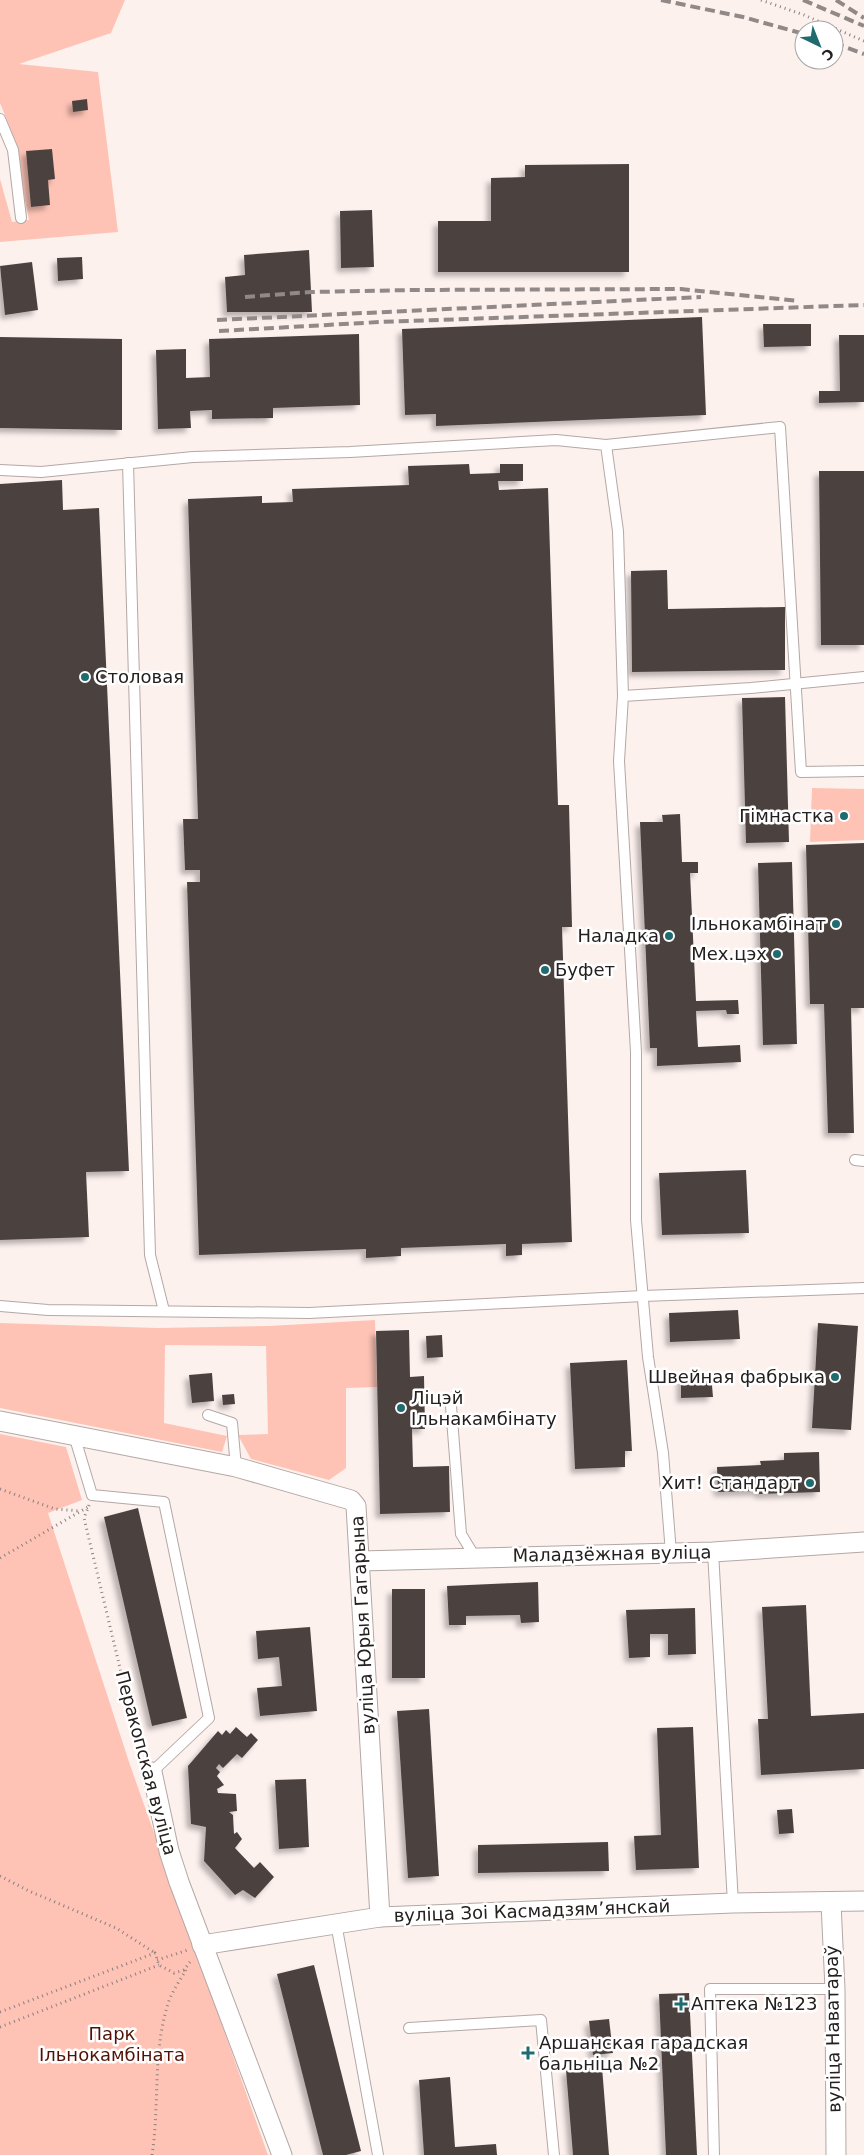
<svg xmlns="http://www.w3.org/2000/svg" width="864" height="2155" viewBox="0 0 864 2155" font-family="'DejaVu Sans',sans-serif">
	<defs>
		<filter id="shadow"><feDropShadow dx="-4.5" dy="4.5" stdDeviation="2.5" flood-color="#0004"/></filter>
	</defs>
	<rect width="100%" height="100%" fill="#fdf1ee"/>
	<g fill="#fec3b5">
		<polygon points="0,0 125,0 111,33 19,64 98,72 118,232 0,242 0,179 12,222 29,220 11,130 0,103"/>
		<polygon points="812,788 864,789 864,840 810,842"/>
		<polygon points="375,1320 377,1387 346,1388 346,1468 329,1480 251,1459 238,1435 268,1434 266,1346 165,1345 164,1423 227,1436 222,1452 0,1408 0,1323 158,1328 269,1326"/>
		<polygon points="0,1434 66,1447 82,1500 48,1513 129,1762 268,2155 0,2155"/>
	</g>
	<g fill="#4c4341" filter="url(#shadow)">
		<polygon points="87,99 88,110 73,112 72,101"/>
		<polygon points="52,149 55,179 48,180 50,205 31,207 26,151"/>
		<polygon points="629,164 629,272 438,272 438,221 491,221 491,178 525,177 525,165"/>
		<polygon points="372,210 374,267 341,268 340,211"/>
		<polygon points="309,250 312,312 227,312 225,277 245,275 244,255"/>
		<polygon points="82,257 83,279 58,281 57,258"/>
		<polygon points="32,262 38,310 5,315 0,266"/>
		<polygon points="702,317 706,415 436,426 436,414 405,415 402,329"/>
		<polygon points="763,324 811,324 811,346 764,347"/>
		<polygon points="359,334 360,405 273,408 273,418 212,419 212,410 190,411 191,428 158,429 156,350 186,349 186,378 210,377 209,339"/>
		<polygon points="839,335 864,335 864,402 819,403 819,391 840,391"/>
		<polygon points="0,337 122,339 122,430 0,428"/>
		<polygon points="469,464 470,474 500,473 500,464 523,464 523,481 498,481 499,490 548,488 558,805 569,805 572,927 562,927 572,1242 522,1244 522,1255 506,1256 506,1244 401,1248 401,1256 366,1258 366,1249 199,1255 187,882 200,882 200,870 185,870 183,819 198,819 188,499 262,496 262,503 293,502 292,489 409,485 408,466"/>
		<polygon points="819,471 864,471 864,645 821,645"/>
		<polygon points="62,480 63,510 99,508 129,1171 86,1172 89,1237 0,1240 0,484"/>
		<polygon points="667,570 668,609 785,607 785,670 632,672 631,571"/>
		<polygon points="785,697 789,842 746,843 742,698"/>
		<polygon points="680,814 682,862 698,862 698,873 690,873 696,1001 738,1000 739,1014 727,1014 726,1010 696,1011 698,1047 740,1045 741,1062 657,1066 657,1048 650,1048 640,822 663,822 662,815"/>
		<polygon points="864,843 864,1008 851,1008 854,1133 828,1133 824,1004 810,1004 806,845"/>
		<polygon points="792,862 797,1044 763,1045 758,863"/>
		<polygon points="746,1170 749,1233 662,1235 659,1173"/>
		<polygon points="738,1310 740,1339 670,1342 669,1313"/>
		<polygon points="818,1323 858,1326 851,1430 812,1428"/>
		<polygon points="409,1330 410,1377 424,1376 425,1429 412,1429 413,1467 449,1466 450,1512 380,1514 376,1331"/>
		<polygon points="442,1335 443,1357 427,1358 426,1336"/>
		<polygon points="627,1360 632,1451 625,1451 625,1467 575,1469 570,1363"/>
		<polygon points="212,1373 214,1401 192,1403 189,1375"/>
		<polygon points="711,1374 713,1397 681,1398 681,1375"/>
		<polygon points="234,1394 235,1404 223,1405 222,1395"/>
		<polygon points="819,1452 820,1492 759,1494 759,1491 718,1492 717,1467 761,1465 760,1461 784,1460 784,1453"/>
		<polygon points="138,1508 187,1718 152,1726 104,1517"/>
		<polygon points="538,1582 539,1622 521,1623 520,1615 466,1616 466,1625 449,1625 447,1586"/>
		<rect x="392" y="1589" width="33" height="89"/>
		<polygon points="806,1605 811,1716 864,1713 864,1769 761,1775 758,1719 768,1719 762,1607"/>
		<polygon points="695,1608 696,1654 668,1655 668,1634 650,1634 650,1657 629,1658 626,1610"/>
		<polygon points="310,1627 317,1711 260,1716 257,1688 282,1686 279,1657 258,1659 256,1631"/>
		<polygon points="429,1709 439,1876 408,1878 397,1711"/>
		<polygon points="236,1727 247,1737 251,1733 258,1740 242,1758 237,1754 223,1768 219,1764 216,1768 220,1772 217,1776 224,1785 217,1789 218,1793 236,1794 237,1811 229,1812 233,1815 234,1834 237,1832 242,1839 235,1848 254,1868 260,1862 274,1877 255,1898 243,1890 235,1895 204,1861 206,1827 191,1824 188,1766 218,1731 222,1735 226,1730 230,1734"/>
		<polygon points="693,1727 699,1868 636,1870 634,1836 661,1835 657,1728"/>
		<polygon points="306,1779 309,1847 279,1849 275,1780"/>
		<polygon points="792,1809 794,1833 779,1834 777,1810"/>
		<polygon points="608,1842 609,1871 478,1873 478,1845"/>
		<polygon points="314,1965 361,2151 346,2155 323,2155 277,1974"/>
		<polygon points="689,1993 697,2155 666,2155 659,1994"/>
		<polygon points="609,2019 613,2053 593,2055 589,2021"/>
		<polygon points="602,2067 609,2155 573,2155 566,2070"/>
		<polygon points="450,2077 455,2147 496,2144 497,2155 424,2155 419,2080"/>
	</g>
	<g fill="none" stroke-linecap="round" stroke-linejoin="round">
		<defs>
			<g id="service">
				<polyline points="0,119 13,150 21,218"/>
				<polyline points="606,445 780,427 801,772 864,771"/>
				<polyline points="128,463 150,1255 164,1311"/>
				<polyline points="0,470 41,472 193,457 350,452 556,440 606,445 618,531 623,696"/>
				<polyline points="855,1160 864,1161"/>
				<polyline points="0,1306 48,1310 309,1313 643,1296 864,1288"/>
				<polyline points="451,1406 461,1534 475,1557"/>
				<polyline points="208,1415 232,1423 236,1467"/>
				<polyline points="74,1435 92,1495 164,1502 209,1718 152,1772"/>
				<polyline points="713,1552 733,1903"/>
				<polyline points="671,1553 663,1453 648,1357 636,1220 636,1052 619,761 623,696 751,688 864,677"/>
				<polyline points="336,1923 378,2155"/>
				<polyline points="409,2028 541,2020 554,2155"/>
				<polyline points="714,2155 710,1989 835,1989"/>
			</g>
			<g id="minor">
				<polyline points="0,1421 236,1467 351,1500 356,1506 380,1917"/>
				<polyline points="360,1561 713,1552 864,1542"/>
				<polyline points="152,1772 169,1851 179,1882 282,2155"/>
				<polyline points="831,1903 835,1989 836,2155"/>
				<polyline points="202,1945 380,1917 733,1903 864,1901"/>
			</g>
		</defs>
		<use href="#service" stroke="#b3a8a5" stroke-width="12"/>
		<use href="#minor" stroke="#b3a8a5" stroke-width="21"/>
		<g stroke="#898180" stroke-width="3" stroke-dasharray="1 4" stroke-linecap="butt">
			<polyline points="761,0 804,15 864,41"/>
			<polyline points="0,1489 55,1509 81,1511"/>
			<polyline points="89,1505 84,1518 125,1689 147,1757"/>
			<polyline points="0,1558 88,1507"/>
			<polyline points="0,1876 29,1891 116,1928 155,1953"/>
			<polyline points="157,1960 188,1950"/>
			<polyline points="0,2012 155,1953 159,1965 174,1973 184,1970 190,1962"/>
			<polyline points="0,2027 159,1965"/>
			<path d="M152 2155C160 2104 152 2051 169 2001 173 1990 180 1980 186 1970"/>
		</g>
		<use href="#service" stroke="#fff" stroke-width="10"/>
		<use href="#minor" stroke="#fff" stroke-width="19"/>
		<g stroke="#918987" stroke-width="4" stroke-dasharray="10 5" stroke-linecap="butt">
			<polyline points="661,0 743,17 804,34"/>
			<polyline points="803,0 864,26"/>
			<polyline points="836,0 864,18"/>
			<polyline points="834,43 864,54"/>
			<polyline points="245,297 311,292 413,290 681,289 799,301"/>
			<polyline points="217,320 701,297"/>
			<polyline points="219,331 380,322 864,305"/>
		</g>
	</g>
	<g fill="#1f6b6f" stroke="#fff" stroke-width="2">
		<circle cx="85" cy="677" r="5"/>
		<circle cx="844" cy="816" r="5"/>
		<circle cx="836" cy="924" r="5"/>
		<circle cx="669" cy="936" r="5"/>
		<circle cx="777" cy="954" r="5"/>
		<circle cx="545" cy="970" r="5"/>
		<circle cx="835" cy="1377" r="5"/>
		<circle cx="401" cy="1408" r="5"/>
		<circle cx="810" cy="1483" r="5"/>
		<path d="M678.5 1996.5h5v5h5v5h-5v5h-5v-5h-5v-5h5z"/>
		<path d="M525.5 2045.5h5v5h5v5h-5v5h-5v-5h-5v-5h5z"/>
	</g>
	<g text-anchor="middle" stroke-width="5" stroke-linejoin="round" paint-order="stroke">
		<g font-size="18" fill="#24201f" stroke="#fff" text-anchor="end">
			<text x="95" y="683" text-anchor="start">Столовая</text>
			<text x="834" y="822">Гімнастка</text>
			<text x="826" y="930">Ільнокамбінат</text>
			<text x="659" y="942">Наладка</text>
			<text x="767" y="960">Мех.цэх</text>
			<text x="555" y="976" text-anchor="start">Буфет</text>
			<text x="825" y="1383">Швейная фабрыка</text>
			<text x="411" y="1404" text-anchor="start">Ліцэй<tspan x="411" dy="21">Ільнакамбінату</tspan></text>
			<text x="800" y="1489">Хит! Стандарт</text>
			<text x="691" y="2010" text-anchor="start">Аптека №123</text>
			<text x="539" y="2049" text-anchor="start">Аршанская гарадская<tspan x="539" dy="21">бальніца №2</tspan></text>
		</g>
		<g font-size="18" fill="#24201f" stroke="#fff">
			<text transform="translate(612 1554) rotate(-1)" y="6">Маладзёжная вуліца</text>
			<text transform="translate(363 1625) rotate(-93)" y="6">вуліца Юрыя Гагарына</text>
			<text transform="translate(146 1763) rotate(75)" y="6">Перакопская вуліца</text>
			<text transform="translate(532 1911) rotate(-2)" y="6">вуліца Зоі Касмадзямʼянскай</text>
			<text transform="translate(833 2029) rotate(-91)" y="6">вуліца Наватараў</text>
		</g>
		<g font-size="18" fill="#521105" stroke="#fff">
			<text x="112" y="2040">Парк<tspan x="112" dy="21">Ільнокамбіната</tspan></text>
		</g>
	</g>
	<g transform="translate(819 45) rotate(137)"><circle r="24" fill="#ffffff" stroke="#a7a6a5"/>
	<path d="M0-4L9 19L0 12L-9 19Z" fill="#1f6b6f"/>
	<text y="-8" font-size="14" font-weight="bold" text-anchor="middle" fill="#24201f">С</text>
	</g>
</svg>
